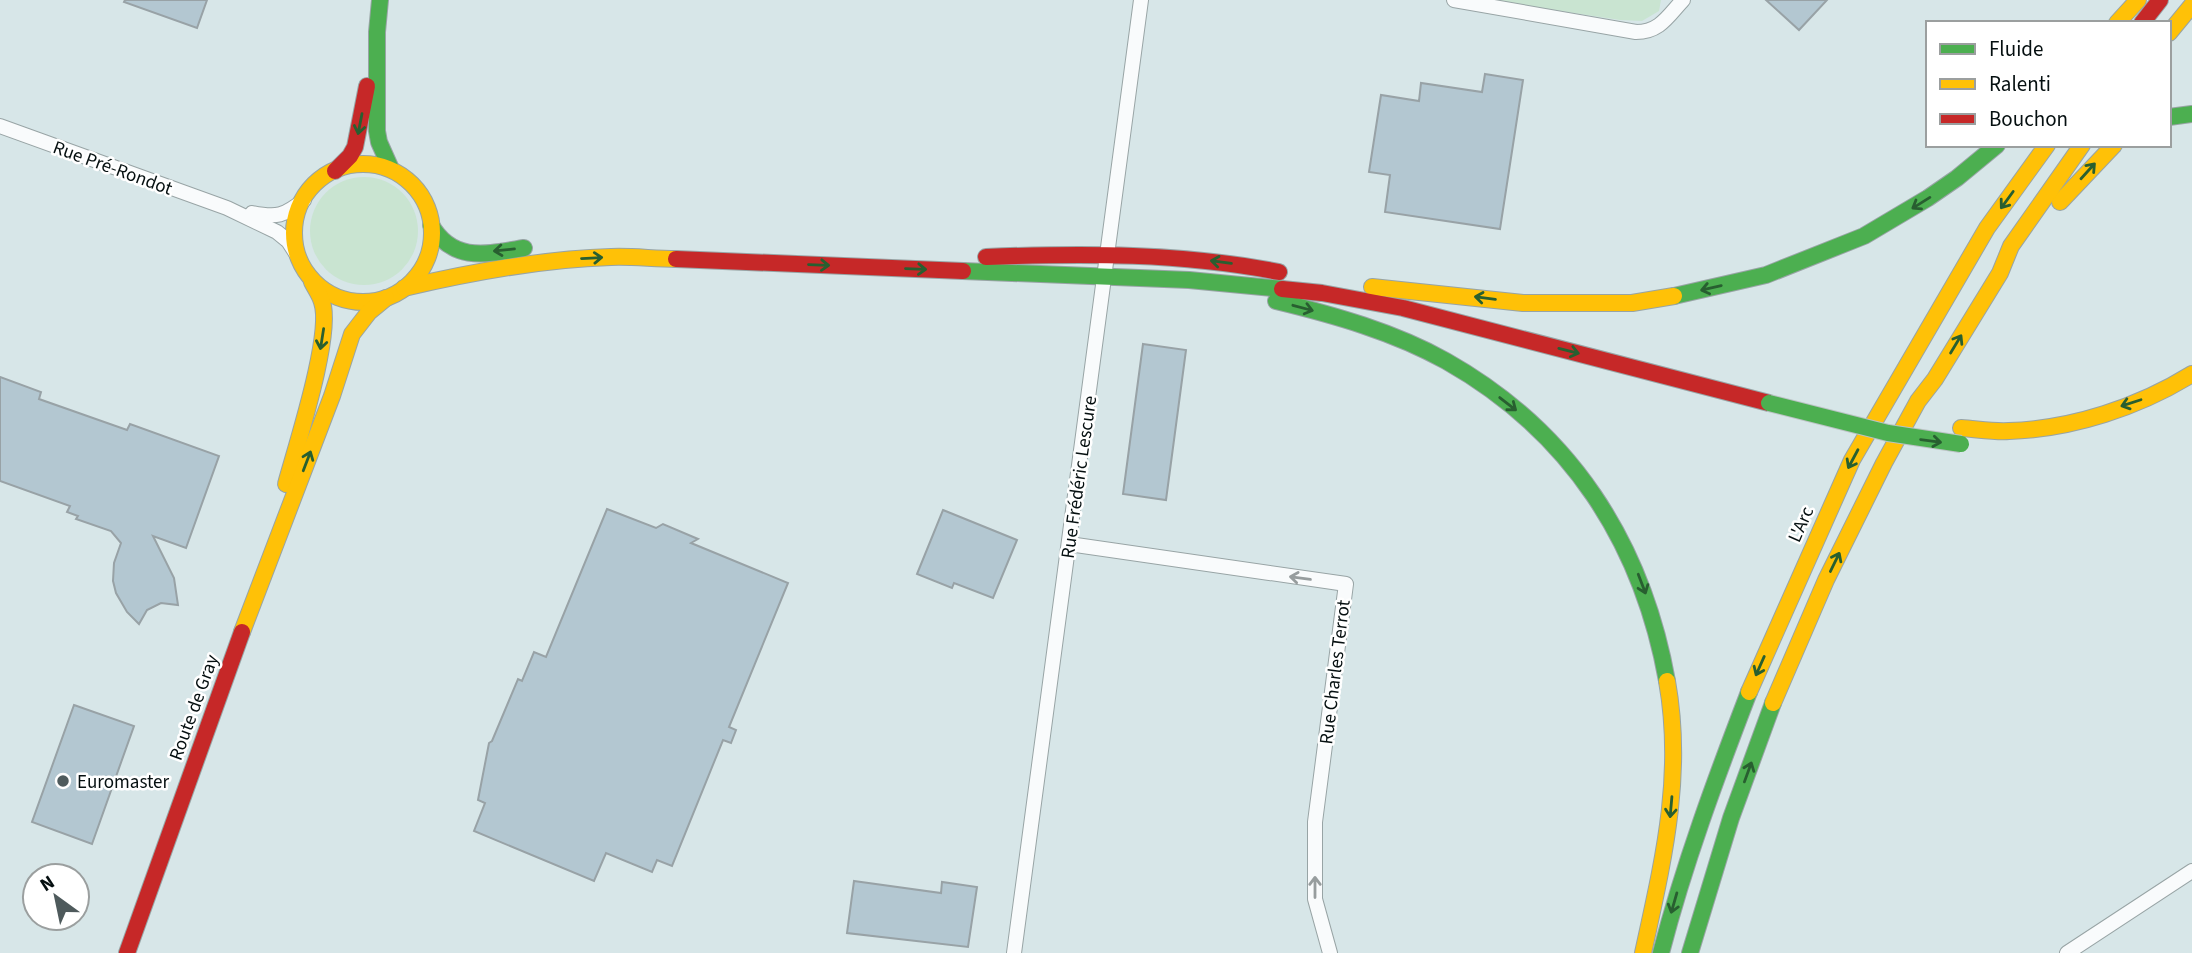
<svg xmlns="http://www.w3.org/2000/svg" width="2192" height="953" viewBox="0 0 2192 953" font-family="'Source Sans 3',sans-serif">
	<rect width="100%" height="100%" fill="#d7e6e8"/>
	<g fill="#c9e4d1">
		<polygon points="1488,0 1661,0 1659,11 1642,21 1620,20"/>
		<circle cx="364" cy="231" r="54"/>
	</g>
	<g fill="#b3c7d1" stroke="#98a2a6" stroke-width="2">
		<polygon points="125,0 207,0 197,28 124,2"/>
		<polygon points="1766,0 1827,0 1799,30"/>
		<polygon points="1485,74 1523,80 1500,229 1385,212 1390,175 1369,172 1381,95 1419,101 1421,83 1482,92"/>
		<polygon points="1143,344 1186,350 1166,500 1123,494"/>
		<polygon points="0,377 41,392 39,399 127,430 130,424 219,456 186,548 153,536 174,578 178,605 161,603 147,610 139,624 127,612 116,593 113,581 114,563 121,543 111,531 76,519 78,516 67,512 70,506 0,481"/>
		<polygon points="607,509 656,528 663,524 698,539 691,543 788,583 729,727 736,730 731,743 723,740 672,866 657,860 652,872 606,853 594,881 474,831 485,803 478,800 489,743 492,741 518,679 522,681 534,652 546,657"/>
		<polygon points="943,510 1017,540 993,598 954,583 952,588 917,574"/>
		<polygon points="74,705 134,726 92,844 32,822"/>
		<polygon points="854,881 941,893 942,882 977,887 968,947 847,933"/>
	</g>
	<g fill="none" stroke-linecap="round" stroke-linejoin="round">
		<defs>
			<g id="street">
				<path d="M1454 0 1636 32C1660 32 1668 16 1683 0"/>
				<polyline points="0,126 227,208 277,232 288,241 297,255"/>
				<path d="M252 213C277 218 284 216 304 200"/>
				<polyline points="1069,544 1346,584 1315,822 1315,899 1330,953"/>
				<polyline points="1014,953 1141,0"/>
				<polyline points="2067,953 2192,871"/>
			</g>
			<g id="fast">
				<polyline points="380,0 377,32 377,131 379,142 391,169"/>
				<polyline points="2169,117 2192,114"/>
				<path d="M431 225C453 263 487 254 524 248"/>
				<polyline points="963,271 1189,280 1282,289"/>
				<polyline points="1674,296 1766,275 1864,236 1928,198 1957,178 1997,145"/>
				<path d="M1276 301C1334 315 1394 332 1446 361 1570 431 1642 542 1667 681"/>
				<path d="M1661 953C1684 864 1716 778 1749 692"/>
				<polyline points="1690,953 1731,818 1773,703"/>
			</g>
			<g id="slow">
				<polyline points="2117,23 2138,0"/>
				<polyline points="2169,33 2192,5"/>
				<circle cx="363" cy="233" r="69"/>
				<polyline points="2060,202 2114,145"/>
				<polyline points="1372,287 1523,303 1632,303 1674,296"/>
				<path d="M404 288C472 272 541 259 611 257 632 256 654 259 676 259"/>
				<path d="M1961 428C1977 429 1993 432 2009 431 2072 429 2139 407 2192 374"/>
				<path d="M286 484C296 447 333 334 322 302 320 295 315 288 312 282"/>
				<polyline points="242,632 332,396 352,334 369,312 386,298"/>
				<polyline points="1749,692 1852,460 1987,228 2047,145"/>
				<polyline points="1773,703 1826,580 1884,463 1918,401 1935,379 2000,273 2011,246 2082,145"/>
				<path d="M1643 953C1663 861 1684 776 1667 681"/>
			</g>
			<g id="jam">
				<polyline points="2142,23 2160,0"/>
				<polyline points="335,171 350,156 355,147 367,86"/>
				<path d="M986 257C1084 253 1182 253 1279 272"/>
				<polyline points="676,259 963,271"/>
				<polyline points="1282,289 1322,293 1403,308 1769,403"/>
				<polyline points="127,953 242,632"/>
			</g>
		</defs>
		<use href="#street" stroke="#98a4a5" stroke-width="16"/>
		<use href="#fast" stroke="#98a4a5" stroke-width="18"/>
		<use href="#slow" stroke="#98a4a5" stroke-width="18"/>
		<use href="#jam" stroke="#98a4a5" stroke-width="18"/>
		<use href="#street" stroke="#f9fbfc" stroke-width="14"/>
		<use href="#fast" stroke="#4caf50" stroke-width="16"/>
		<use href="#slow" stroke="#ffc107" stroke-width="16"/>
		<use href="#jam" stroke="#c62828" stroke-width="16"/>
		<defs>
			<polyline id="fast-bridge" points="1769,403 1888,433 1961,444"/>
		</defs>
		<use href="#fast-bridge" stroke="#bac2c3" stroke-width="18" stroke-linecap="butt"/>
		<use href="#fast-bridge" stroke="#4caf50" stroke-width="16"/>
	</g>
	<defs><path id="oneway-shaft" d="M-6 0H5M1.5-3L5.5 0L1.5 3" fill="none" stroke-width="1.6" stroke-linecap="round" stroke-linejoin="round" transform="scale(1.75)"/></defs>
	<g stroke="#285f30">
		<use href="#oneway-shaft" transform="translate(360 124) rotate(101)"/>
		<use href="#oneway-shaft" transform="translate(2088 171) rotate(-48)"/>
		<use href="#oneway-shaft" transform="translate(2007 200) rotate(126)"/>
		<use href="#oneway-shaft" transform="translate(1921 203) rotate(148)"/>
		<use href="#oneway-shaft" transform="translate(504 250) rotate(174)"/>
		<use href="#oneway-shaft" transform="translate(592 258) rotate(-3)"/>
		<use href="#oneway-shaft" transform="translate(1221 262) rotate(-173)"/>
		<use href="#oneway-shaft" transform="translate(819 265) rotate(2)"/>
		<use href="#oneway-shaft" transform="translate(916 269) rotate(2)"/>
		<use href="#oneway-shaft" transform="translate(1711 288) rotate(167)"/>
		<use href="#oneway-shaft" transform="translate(1485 298) rotate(-173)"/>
		<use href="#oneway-shaft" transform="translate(1303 308) rotate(15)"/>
		<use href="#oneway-shaft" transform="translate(322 339) rotate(99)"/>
		<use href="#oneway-shaft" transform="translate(1956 344) rotate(-59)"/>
		<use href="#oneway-shaft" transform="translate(1569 351) rotate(14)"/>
		<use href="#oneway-shaft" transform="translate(2131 403) rotate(162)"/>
		<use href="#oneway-shaft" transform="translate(1508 404) rotate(38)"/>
		<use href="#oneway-shaft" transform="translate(1931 441) rotate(8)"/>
		<use href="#oneway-shaft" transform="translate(1853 459) rotate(118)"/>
		<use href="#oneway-shaft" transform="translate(307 461) rotate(-69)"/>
		<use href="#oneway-shaft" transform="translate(1835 562) rotate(-64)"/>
		<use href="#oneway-shaft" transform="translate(1642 584) rotate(69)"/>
		<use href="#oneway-shaft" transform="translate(1760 666) rotate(114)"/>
		<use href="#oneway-shaft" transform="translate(1748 772) rotate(-70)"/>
		<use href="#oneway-shaft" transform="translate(1671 807) rotate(95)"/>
		<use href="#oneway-shaft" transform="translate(1674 903) rotate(106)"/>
	</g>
	<g stroke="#979d9e">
		<use href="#oneway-shaft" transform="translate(1300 578) rotate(-172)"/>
		<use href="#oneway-shaft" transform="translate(1315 887) rotate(-90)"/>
	</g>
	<circle fill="#4e5a5c" stroke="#fff" stroke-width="2.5" cx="63" cy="781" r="7"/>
	<g text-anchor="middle" stroke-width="5" stroke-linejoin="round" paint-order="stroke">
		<g font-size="19" fill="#050f10" stroke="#fff">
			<text transform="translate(113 167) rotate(20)" y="7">Rue Pré-Rondot</text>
			<text transform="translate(1078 477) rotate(-82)" y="7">Rue Frédéric Lescure</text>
			<text transform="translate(1800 524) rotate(-66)" y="7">L'Arc</text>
			<text transform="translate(1334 672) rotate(-83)" y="7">Rue Charles Terrot</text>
			<text transform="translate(193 707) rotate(-70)" y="7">Route de Gray</text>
		</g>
		<g font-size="19" fill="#050f10" stroke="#fff" text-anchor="start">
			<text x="77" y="788">Euromaster</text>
		</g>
	</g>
	<rect x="1926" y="21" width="245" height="126" fill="#ffffff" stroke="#9b9f9f" stroke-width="2"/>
	<rect x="1940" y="44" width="35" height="10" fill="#4caf50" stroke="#9b9f9f" stroke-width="2"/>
	<text x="1989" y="56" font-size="21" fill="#050f10">Fluide</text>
	<rect x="1940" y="79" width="35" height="10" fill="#ffc107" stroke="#9b9f9f" stroke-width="2"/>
	<text x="1989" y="91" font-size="21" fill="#050f10">Ralenti</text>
	<rect x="1940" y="114" width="35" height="10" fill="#c62828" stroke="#9b9f9f" stroke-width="2"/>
	<text x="1989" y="126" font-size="21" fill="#050f10">Bouchon</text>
	<g transform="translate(56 897) rotate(327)"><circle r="33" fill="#ffffff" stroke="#9b9f9f" stroke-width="2"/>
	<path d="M0-5L12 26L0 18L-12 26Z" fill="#4e5a5c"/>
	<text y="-10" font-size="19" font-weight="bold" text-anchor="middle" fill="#050f10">N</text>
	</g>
</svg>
